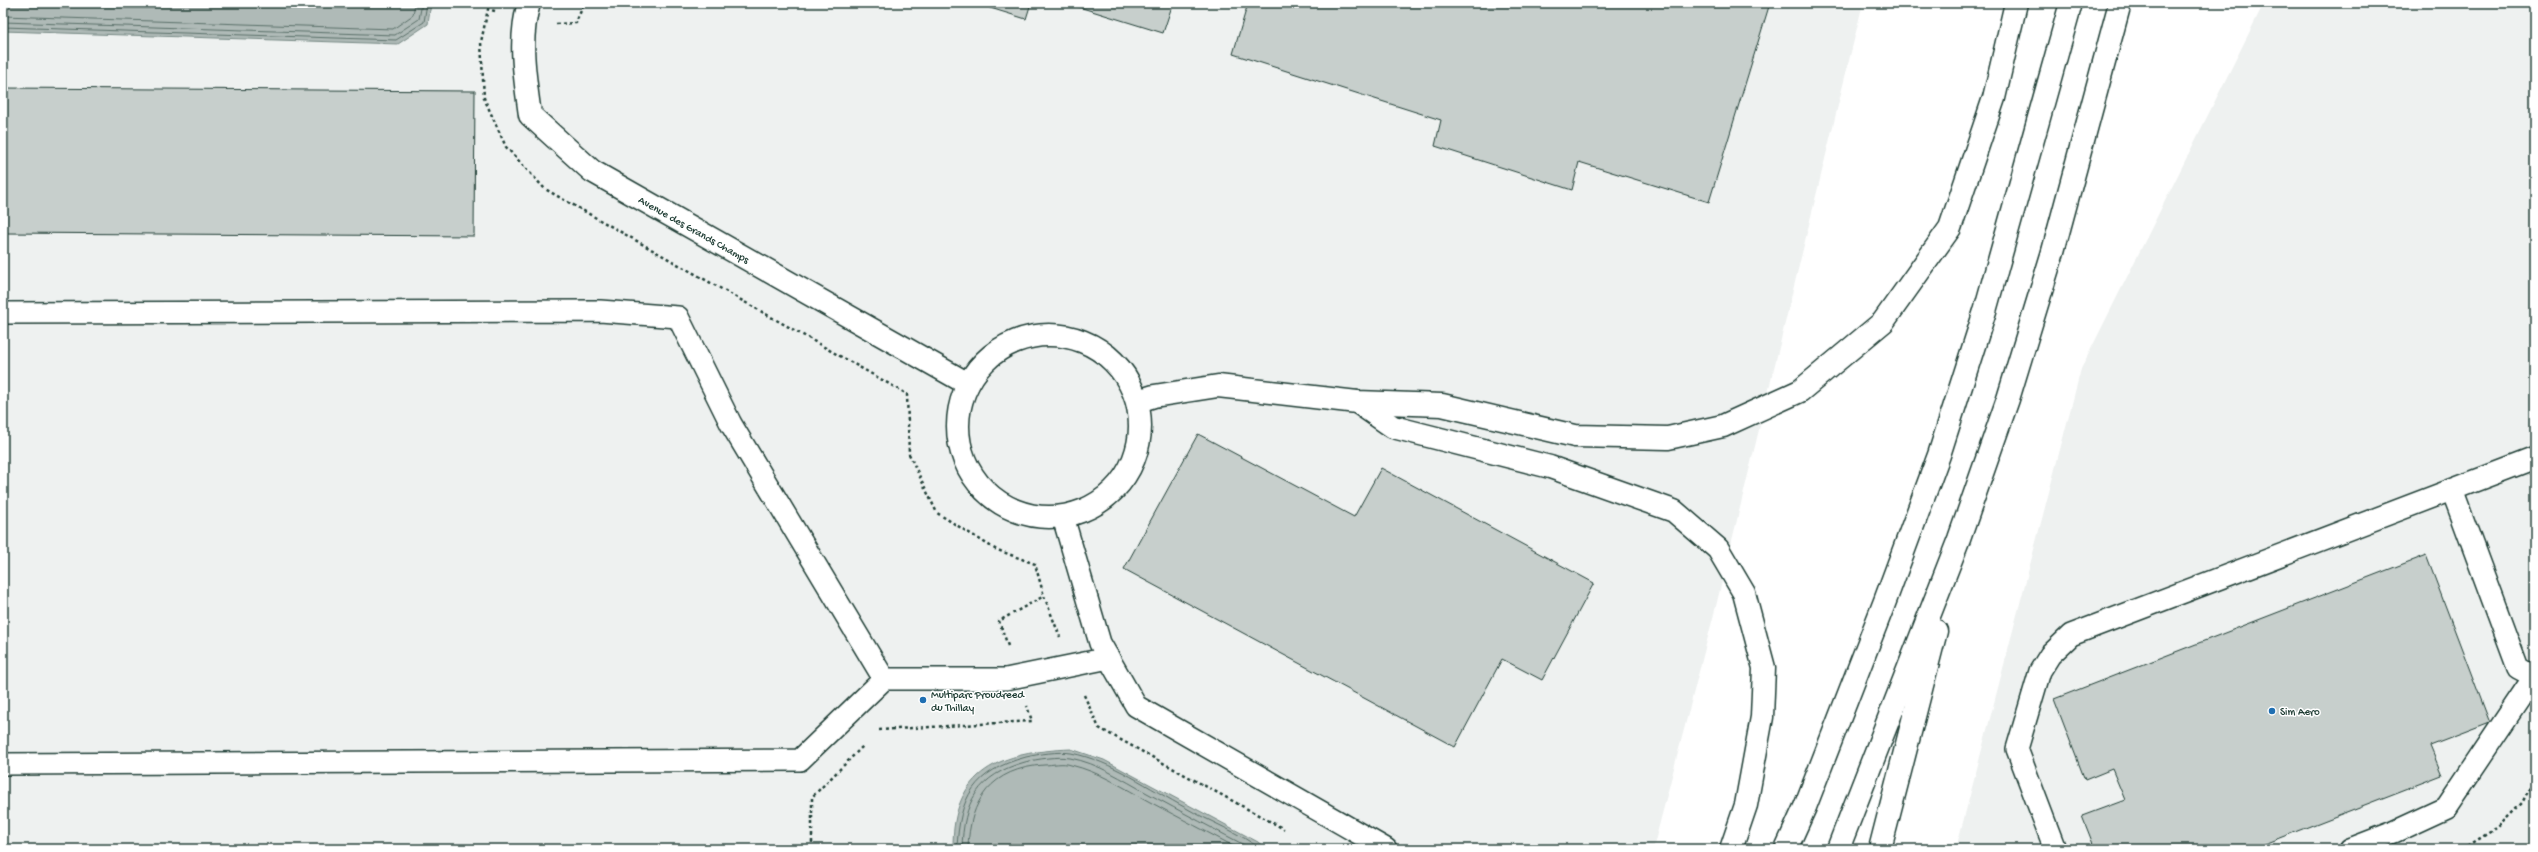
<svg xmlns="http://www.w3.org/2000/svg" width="2538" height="852" viewBox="0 0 2538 852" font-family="'Gochi Hand',sans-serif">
	<rect width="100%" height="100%" fill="#fff"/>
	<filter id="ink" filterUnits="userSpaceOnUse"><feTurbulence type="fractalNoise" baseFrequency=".025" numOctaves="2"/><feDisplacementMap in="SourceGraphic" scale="8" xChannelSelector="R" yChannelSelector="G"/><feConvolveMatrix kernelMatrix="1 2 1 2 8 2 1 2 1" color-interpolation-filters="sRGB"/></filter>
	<g filter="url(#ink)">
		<g fill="#eef1f0">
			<polygon points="3,3 1863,3 1716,606 1653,849 3,849"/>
			<polygon points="2264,3 2535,3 2535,849 1956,849 2081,369"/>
		</g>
		<g fill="#afbab7" stroke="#758883">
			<polygon points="3,3 431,3 428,24 398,44 3,31"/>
			<path d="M1071 749 1104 760 1258 842 1266 849H953C952 769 1001 752 1071 749Z"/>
		</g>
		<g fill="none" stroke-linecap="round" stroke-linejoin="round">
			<g stroke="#596f68" stroke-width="1">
				<polyline points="3,16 393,29 413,15 415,3"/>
				<polyline points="3,22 395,35 419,19 422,3"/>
				<polyline points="3,27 396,40 424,22 427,3"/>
				<path d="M957 849C959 797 974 771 1026 757 1039 754 1058 751 1071 753 1112 761 1150 789 1186 808 1208 821 1241 833 1260 849"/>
				<path d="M962 849C963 802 978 775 1025 762 1038 759 1057 756 1070 758 1098 763 1123 780 1147 793 1182 812 1217 831 1252 849"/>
				<path d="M968 849C969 800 992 768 1044 765 1052 765 1063 762 1071 765 1100 772 1124 788 1150 802 1180 818 1209 833 1239 849"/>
			</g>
		</g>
		<g fill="#c7cfcc" stroke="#1f3d34">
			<polygon points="974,3 1031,3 1026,19"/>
			<polygon points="1066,3 1173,3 1163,33"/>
			<polygon points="1248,3 1770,3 1709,202 1579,162 1572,190 1435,146 1441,120 1233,54"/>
			<polygon points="3,88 475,91 474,236 3,233"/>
			<polygon points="1198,434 1354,517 1381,468 1594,583 1542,680 1502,659 1455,747 1124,569"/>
			<polygon points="2426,555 2490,723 2430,746 2442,775 2251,849 2095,849 2082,816 2125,800 2112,769 2085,780 2054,699"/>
		</g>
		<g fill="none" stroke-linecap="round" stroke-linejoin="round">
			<defs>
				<g id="lane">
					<polyline points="3,313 600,311 678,317 731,424 884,679"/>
					<polyline points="2452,490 2518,668 2535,677"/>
					<polyline points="1063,517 1100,643 1136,706 1386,849"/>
					<polyline points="3,764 800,760 884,679 1006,679 1109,658"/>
					<polyline points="2055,849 2017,749 2040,671 2050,655 2071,635 2535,458"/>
					<polyline points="2350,849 2394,832 2446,808 2534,677"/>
				</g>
				<g id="secondary">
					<path id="s1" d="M529 3C518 41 525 77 530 115L592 171 968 384"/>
					<circle cx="1049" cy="426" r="91"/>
				</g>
				<g id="primary">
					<polyline points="1138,401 1154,396 1218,386 1357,402 1442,405 1575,436 1668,438 1723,426 1800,391 1883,322 1950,228 1994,98 2016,3"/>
					<polyline points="1357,402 1393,427 1550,467 1674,511 1718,549 1744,593 1764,668 1762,717 1746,805 1731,849"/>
					<polyline points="1786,849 1805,807 1885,601 1939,455 1985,311 2071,3"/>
					<polyline points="1838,849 1959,539 2008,399 2052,255 2120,3"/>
					<polyline points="1880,849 1936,631"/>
				</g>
			</defs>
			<use href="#lane" stroke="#1f3d34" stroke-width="24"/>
			<use href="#secondary" stroke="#1f3d34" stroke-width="25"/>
			<use href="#primary" stroke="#1f3d34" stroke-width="25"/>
			<g stroke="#1f3d34" stroke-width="2.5" stroke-dasharray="3 3" stroke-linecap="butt">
				<polyline points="495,11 488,9 481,42 484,98 506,147 545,189 907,394 909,454 937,513 995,549 1035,564 1044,596 1060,637"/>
				<polyline points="556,24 576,23 584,3"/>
				<polyline points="1008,646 999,621 1044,596"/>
				<polyline points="1084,695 1099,728 1284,829"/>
				<polyline points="879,730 1032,721 1027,706"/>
				<polyline points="812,849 812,797 863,746"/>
				<polyline points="2463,849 2498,827 2522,803 2535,778"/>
			</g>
			<use href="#lane" stroke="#fff" stroke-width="21"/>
			<use href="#secondary" stroke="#fff" stroke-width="22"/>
			<use href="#primary" stroke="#fff" stroke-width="22"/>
		</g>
	</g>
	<g fill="#1f6fb2" stroke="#fff" stroke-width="1.5">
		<circle cx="923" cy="700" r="4"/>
		<circle cx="2272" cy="711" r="4"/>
	</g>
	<g text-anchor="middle" stroke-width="3" stroke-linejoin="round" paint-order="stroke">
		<g font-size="11" fill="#1f3d34" stroke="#fff">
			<text dy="4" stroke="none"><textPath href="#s1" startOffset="314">Avenue des Grands Champs</textPath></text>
		</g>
		<g font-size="11" fill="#1f3d34" stroke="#fff" text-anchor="start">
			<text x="931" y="698">Multiparc Proudreed<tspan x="931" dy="13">du Thillay</tspan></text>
			<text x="2280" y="715">Sim Aero</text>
		</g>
	</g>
	<rect width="2538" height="852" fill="none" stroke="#fff" stroke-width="16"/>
	<rect x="8" y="8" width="2522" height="836" fill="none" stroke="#1f3d34" stroke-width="1.5" filter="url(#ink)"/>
</svg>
